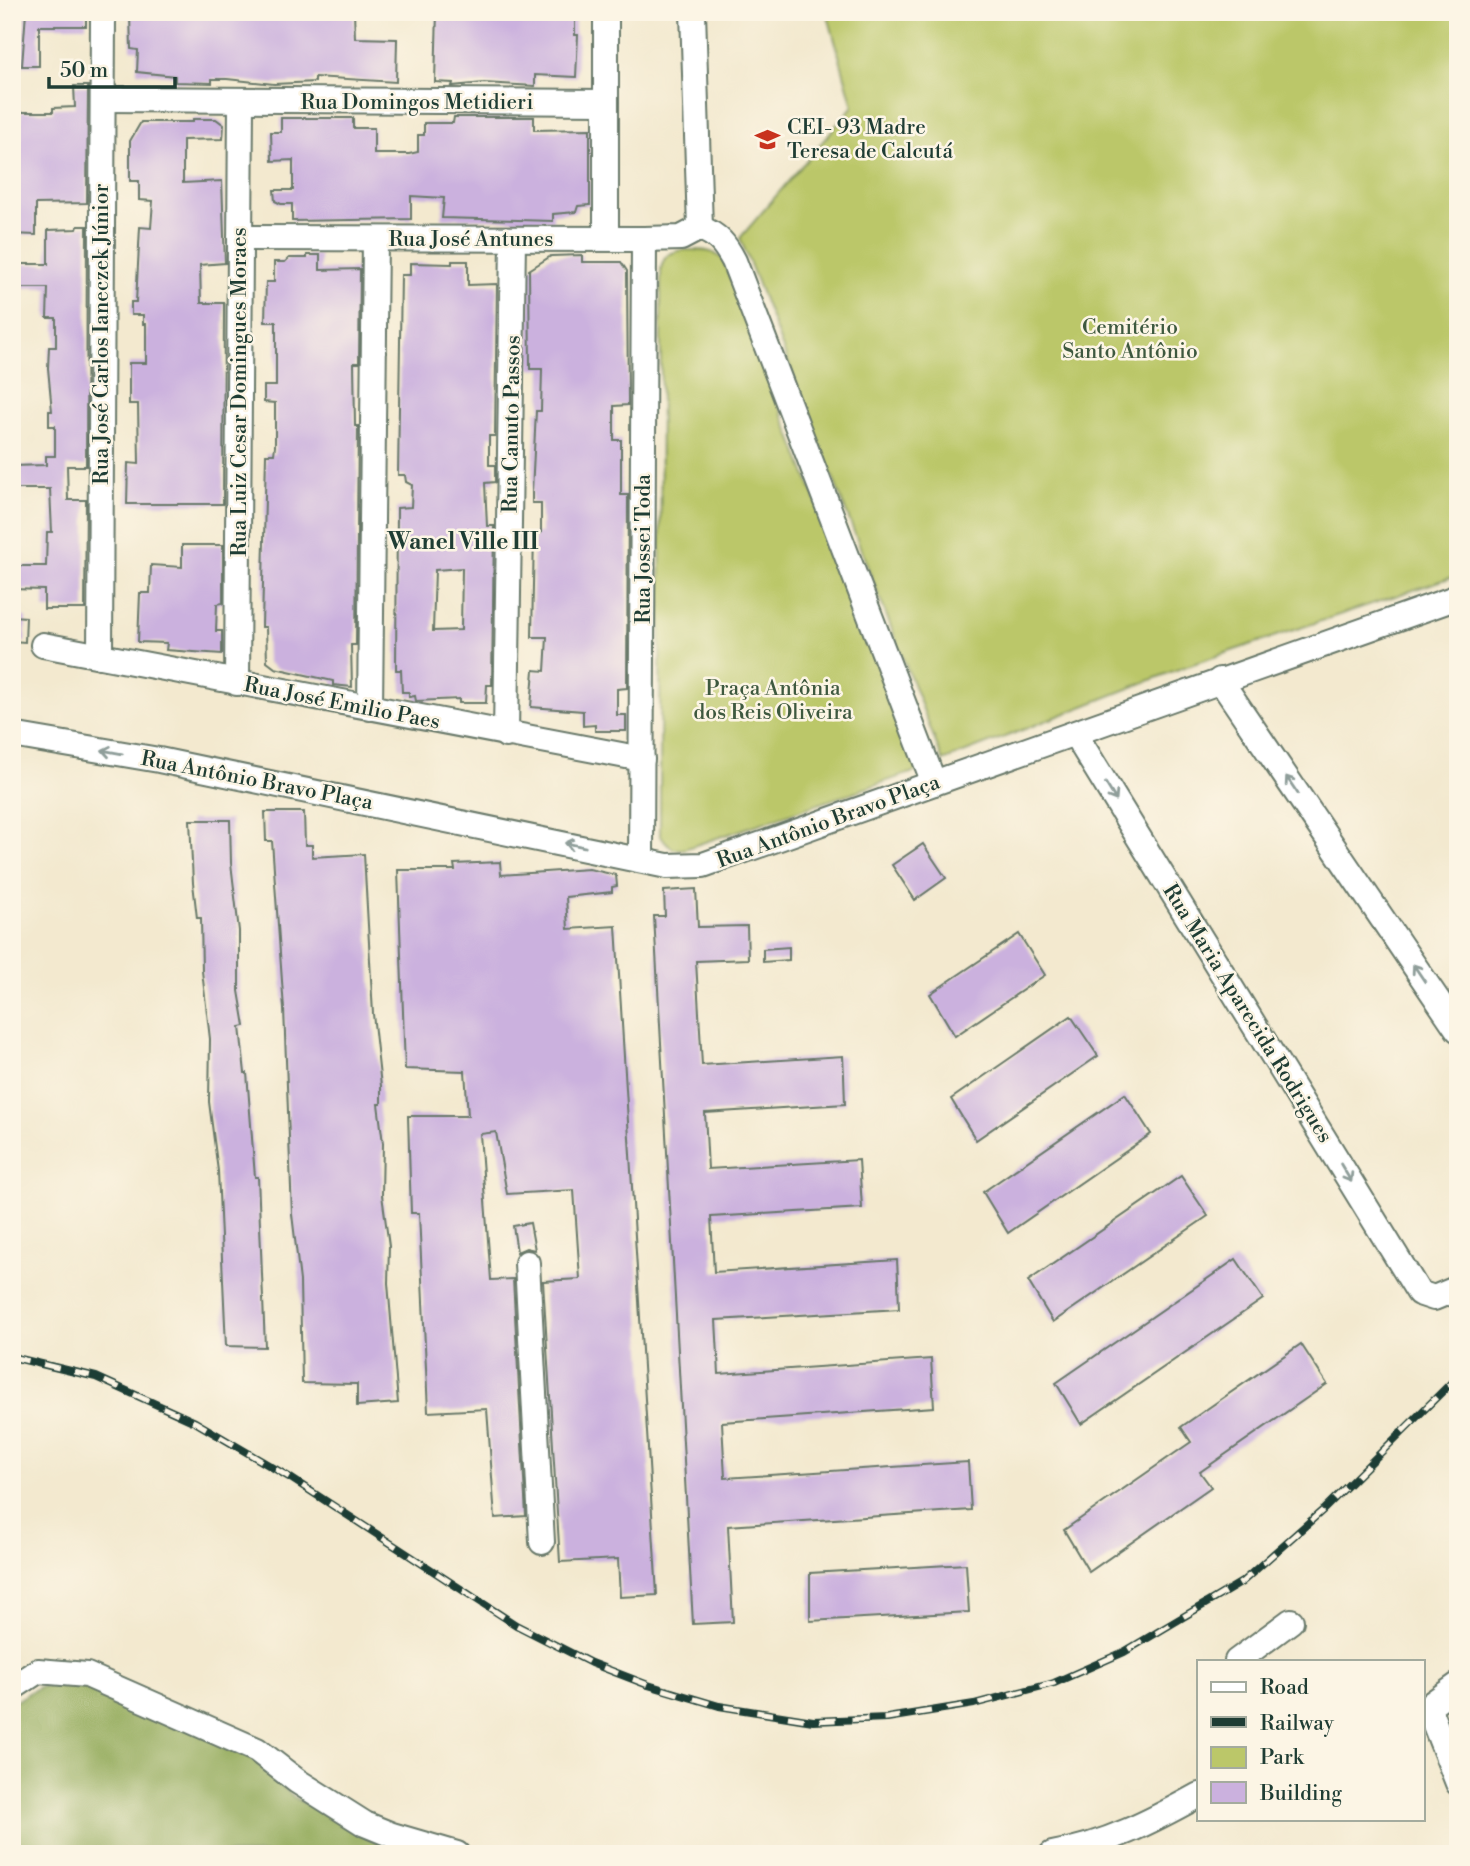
<svg xmlns="http://www.w3.org/2000/svg" width="1470" height="1866" viewBox="0 0 1470 1866" font-family="'Libre Bodoni',serif">
	<rect width="100%" height="100%" fill="#fcf5e5"/>
	<filter id="ink" filterUnits="userSpaceOnUse"><feTurbulence type="fractalNoise" baseFrequency=".0143" numOctaves="2"/><feDisplacementMap in="SourceGraphic" scale="14" xChannelSelector="R" yChannelSelector="G"/><feConvolveMatrix kernelMatrix="1 2 1 2 8 2 1 2 1" color-interpolation-filters="sRGB"/></filter>
	<filter id="wash" filterUnits="userSpaceOnUse"><feTurbulence type="fractalNoise" baseFrequency=".00686" numOctaves="4" result="noise"/><feDisplacementMap in="SourceGraphic" scale="28" xChannelSelector="R" yChannelSelector="G"/><feGaussianBlur stdDeviation="1.57" result="paint"/><feColorMatrix in="noise" values="0 0 0 0 0 0 0 0 0 0 0 0 0 0 0 0 0 1.4 0 .05"/><feComposite in="paint" operator="in"/></filter>
	<g filter="url(#wash)">
		<rect width="100%" height="100%" fill="#f3e9cf"/>
		<g fill="#bbc769" stroke="#6d824e" stroke-width="2">
			<polygon points="827,12 1458,12 1458,575 1184,667 943,761 740,238 853,106"/>
			<path d="M682 250C697 250 713 248 723 260L920 770 684 849H673L660 836 661 269C664 255 669 253 682 250Z"/>
		</g>
		<polygon fill="#94ac5d" stroke="#5a7448" stroke-width="2" points="71,1682 88,1684 249,1755 295,1798 376,1841 427,1854 12,1854 12,1703 39,1687"/>
		<g id="blocks">
			<g fill="#cbb1de" fill-rule="evenodd">
				<polygon points="26,12 86,12 86,26 39,26 39,66 22,66"/>
				<polygon points="137,12 354,12 355,38 397,39 396,82 315,77 315,82 274,84 227,79 212,79 212,83 175,82 175,76 137,72 138,50 131,49 130,14"/>
				<polygon points="437,12 575,12 575,35 578,35 576,77 535,75 535,86 484,83 452,86 453,83 435,82"/>
				<polygon points="74,86 88,86 87,203 36,204 36,235 12,234 12,141 21,141 21,112 53,112 53,108 75,107"/>
				<polygon points="454,117 534,117 534,130 590,129 590,205 578,206 576,212 553,214 553,221 442,218 444,198 411,196 411,219 292,221 292,204 281,204 275,201 274,190 293,190 293,160 272,161 271,132 281,132 281,118 353,118 353,128 374,128 374,154 409,154 418,152 418,135 424,135 424,123 453,123"/>
				<polygon points="193,119 216,119 224,125 223,139 183,140 183,183 222,181 225,263 200,265 201,303 224,303 223,504 127,504 128,463 139,464 138,404 129,404 129,363 146,363 146,324 143,324 143,315 131,315 131,302 136,302 140,227 151,228 153,201 139,200 139,181 130,181 130,141 141,122 193,122"/>
				<polygon points="78,226 87,226 86,466 67,466 68,500 86,500 85,609 44,609 44,590 12,589 12,566 46,566 47,532 52,532 50,489 12,489 12,466 46,465 46,456 55,456 55,426 49,426 49,411 52,411 48,368 49,347 56,347 56,318 47,318 48,288 12,288 12,264 48,264 48,230 77,229"/>
				<polygon points="307,255 320,255 320,270 360,269 359,363 354,363 355,426 358,426 356,645 351,645 352,687 333,685 333,681 275,668 267,662 266,627 262,627 266,454 274,454 275,446 275,403 264,402 264,386 276,386 276,322 265,322 266,282 274,282 274,262 285,262 289,258 307,258"/>
				<polygon points="582,255 582,262 621,262 627,271 628,405 614,406 614,440 621,440 621,495 628,495 627,688 617,689 617,715 626,715 626,731 595,731 595,725 583,726 583,711 531,707 534,670 545,671 547,637 532,637 534,533 541,533 541,503 532,503 532,492 536,411 541,411 542,369 530,369 529,270 551,256"/>
				<path d="M452 261H468V285L497 284 495 436H489V465H495V482L485 483 487 526H494L492 685H487L486 703H459V699L416 701 415 696 409 697V692H402L401 670H396L397 508 411 507 412 485 406 482 405 475H398L401 275H410V263L452 264ZM462 568 461 630 433 631 435 570Z"/>
				<polygon points="182,545 223,545 223,603 217,604 216,631 222,631 222,654 166,650 167,643 138,642 140,593 150,593 151,565 182,567"/>
				<polygon points="12,616 26,617 25,642 12,641"/>
				<polygon points="265,812 304,812 305,845 312,845 312,857 364,854 373,1014 381,1086 381,1104 378,1104 383,1143 382,1195 389,1246 388,1283 398,1403 357,1406 357,1384 302,1383 300,1281 292,1214 284,1009 272,841 266,841"/>
				<polygon points="190,820 230,820 231,863 239,931 239,991 245,1026 240,1027 245,1073 247,1073 255,1177 258,1177 265,1347 226,1346 218,1171 209,1102 210,1039 202,971 201,918 197,918 193,883"/>
				<polygon points="923,844 946,878 915,900 892,865"/>
				<polygon points="500,862 501,875 589,869 616,875 617,886 612,887 612,892 566,897 568,929 616,926 657,1595 620,1597 618,1559 560,1562 543,1281 580,1279 574,1190 507,1194 496,1132 480,1134 491,1280 513,1279 526,1516 495,1518 487,1409 428,1412 419,1213 411,1213 408,1116 468,1116 465,1071 405,1069 398,870 455,870 454,864"/>
				<polygon points="696,889 698,927 747,926 748,959 696,961 702,1065 843,1056 844,1075 845,1104 705,1113 708,1169 859,1160 862,1208 711,1217 714,1272 897,1260 898,1279 899,1309 716,1320 719,1374 931,1359 934,1407 722,1422 725,1478 968,1462 971,1510 728,1526 733,1622 693,1624 654,916 665,916 664,891"/>
				<polygon points="1019,934 1045,975 955,1036 930,994"/>
				<polygon points="789,947 789,960 763,962 763,949"/>
				<polygon points="1071,1016 1098,1056 976,1140 951,1099"/>
				<polygon points="1125,1094 1151,1134 1008,1233 983,1192"/>
				<polygon points="1181,1176 1208,1216 1053,1322 1028,1281"/>
				<polygon points="530,1223 535,1250 526,1248 517,1252 513,1226"/>
				<polygon points="1236,1259 1263,1299 1081,1424 1056,1383"/>
				<polygon points="1301,1344 1327,1384 1200,1472 1211,1487 1089,1572 1064,1530 1191,1442 1181,1427"/>
				<polygon points="966,1564 969,1612 810,1621 810,1573"/>
			</g>
		</g>
	</g>
	<g filter="url(#ink)">
		<use href="#blocks" fill-opacity="0" stroke="#69796a" stroke-width="2"/>
		<g fill="none" stroke-linecap="round" stroke-linejoin="round">
			<defs>
				<g id="minor">
					<polyline points="606,12 606,237"/>
					<polyline points="693,12 700,228"/>
					<polyline points="103,99 606,102"/>
					<path d="M700 228C718 235 725 244 734 261L934 783"/>
					<polyline points="240,238 644,239 681,238 700,228"/>
					<polyline points="43,645 642,759"/>
					<polyline points="100,656 103,12"/>
					<polyline points="1220,680 1458,1030"/>
					<polyline points="237,683 241,102"/>
					<polyline points="370,708 375,239"/>
					<polyline points="1075,734 1419,1293 1434,1298 1458,1288"/>
					<polyline points="12,735 159,760 667,866 703,865 1458,597"/>
					<polyline points="506,735 513,239"/>
					<polyline points="641,859 644,239"/>
					<polyline points="527,1263 542,1542"/>
					<polyline points="1237,1661 1291,1621"/>
					<polyline points="12,1688 38,1671 87,1675 257,1750 297,1781 365,1824 392,1835 457,1854"/>
					<polyline points="1428,1707 1458,1783"/>
					<polyline points="1423,1710 1458,1685"/>
					<path d="M1052 1854C1106 1845 1152 1821 1199 1795"/>
				</g>
			</defs>
			<use href="#minor" stroke="#69796a" stroke-width="28"/>
			<use href="#minor" stroke="#fff" stroke-width="24"/>
			<defs>
				<polyline id="rail" points="12,1357 96,1377 195,1422 289,1477 516,1625 591,1663 648,1685 719,1706 813,1721 887,1718 974,1704 1054,1683 1124,1652 1242,1582 1323,1510 1458,1376"/>
			</defs>
			<use href="#rail" stroke="#1f3d34" stroke-width="8"/>
			<use href="#rail" stroke="#fcf5e5" stroke-width="5" stroke-dasharray="16" stroke-linecap="butt"/>
		</g>
		<defs><path id="oneway-shaft" d="M-6 0H5M1.5-3L5.5 0L1.5 3" fill="none" stroke-width="1.6" stroke-linecap="round" stroke-linejoin="round" transform="scale(1.75)"/></defs>
		<g stroke="#8f9e9a">
			<use href="#oneway-shaft" transform="translate(112 752) rotate(-170)"/>
			<use href="#oneway-shaft" transform="translate(1292 785) rotate(-124)"/>
			<use href="#oneway-shaft" transform="translate(1111 792) rotate(58)"/>
			<use href="#oneway-shaft" transform="translate(575 845) rotate(-168)"/>
			<use href="#oneway-shaft" transform="translate(1419 973) rotate(-124)"/>
			<use href="#oneway-shaft" transform="translate(1346 1173) rotate(59)"/>
		</g>
	</g>
	<defs>
		<symbol id="school-bare" viewBox="-9 -9 18 18"><path d="M0-5L7-2L0 1L-7-2ZM-4 1L0 2.5L4 1V4Q0 6-4 4Z" fill="#c8321e" stroke="#fcf5e5" stroke-width="2.5" paint-order="stroke"/></symbol>
	</defs>
	<g fill-rule="evenodd">
		<use href="#school-bare" x="750" y="122" width="35" height="35"/>
	</g>
	<g text-anchor="middle" stroke-width="5" stroke-linejoin="round" paint-order="stroke">
		<g font-size="21" fill="#1f3d34" stroke="#fcf5e5">
			<text x="417" y="109">Rua Domingos Metidieri</text>
			<text x="471" y="246">Rua José Antunes</text>
			<text transform="translate(101 334) rotate(-90)" y="7">Rua José Carlos Ianeczek Júnior</text>
			<text transform="translate(239 392) rotate(-90)" y="7">Rua Luiz Cesar Domingues Moraes</text>
			<text transform="translate(511 424) rotate(-89)" y="7">Rua Canuto Passos</text>
			<text transform="translate(643 549) rotate(-90)" y="7">Rua Jossei Toda</text>
			<text transform="translate(342 703) rotate(11)" y="7">Rua José Emilio Paes</text>
			<text transform="translate(257 780) rotate(11)" y="7">Rua Antônio Bravo Plaça</text>
			<text transform="translate(828 821) rotate(-20)" y="7">Rua Antônio Bravo Plaça</text>
			<text transform="translate(1248 1013) rotate(58)" y="7">Rua Maria Aparecida Rodrigues</text>
		</g>
		<g font-size="21" fill="#1f3d34" stroke="#fcf5e5" text-anchor="start">
			<text x="787" y="134">CEI- 93 Madre<tspan x="787" dy="24">Teresa de Calcutá</tspan></text>
		</g>
		<g font-size="21" fill="#3e593f" stroke="#fcf5e5">
			<text x="1130" y="334">Cemitério<tspan x="1130" dy="24">Santo Antônio</tspan></text>
			<text x="773" y="695">Praça Antônia<tspan x="773" dy="24">dos Reis Oliveira</tspan></text>
		</g>
		<g font-size="23" font-weight="bold" fill="#1f3d34" stroke="#fcf5e5">
			<text x="463" y="549">Wanel Ville III</text>
		</g>
	</g>
	<rect width="1470" height="1866" fill="none" stroke="#fcf5e5" stroke-width="42"/>
	<rect x="1197" y="1660" width="228" height="161" fill="#fcf5e5" stroke="#a4ab9e" stroke-width="2"/>
	<rect x="1211" y="1682" width="35" height="10" fill="#ffffff" stroke="#a4ab9e" stroke-width="2"/>
	<text x="1260" y="1694" font-size="21" fill="#1f3d34">Road</text>
	<rect x="1211" y="1717" width="35" height="10" fill="#1f3d34" stroke="#a4ab9e" stroke-width="2"/>
	<text x="1260" y="1730" font-size="21" fill="#1f3d34">Railway</text>
	<rect x="1211" y="1747" width="35" height="21" fill="#bbc769" stroke="#a4ab9e" stroke-width="2"/>
	<text x="1260" y="1764" font-size="21" fill="#1f3d34">Park</text>
	<rect x="1211" y="1782" width="35" height="21" fill="#cbb1de" stroke="#a4ab9e" stroke-width="2"/>
	<text x="1260" y="1800" font-size="21" fill="#1f3d34">Building</text>
	<path d="M49 77v10h126v-10" fill="none" stroke="#1f3d34" stroke-width="3.5"/>
	<text x="60" y="77" font-size="21" fill="#1f3d34" stroke="#fcf5e5" stroke-width="5" paint-order="stroke">50 m</text>
</svg>
